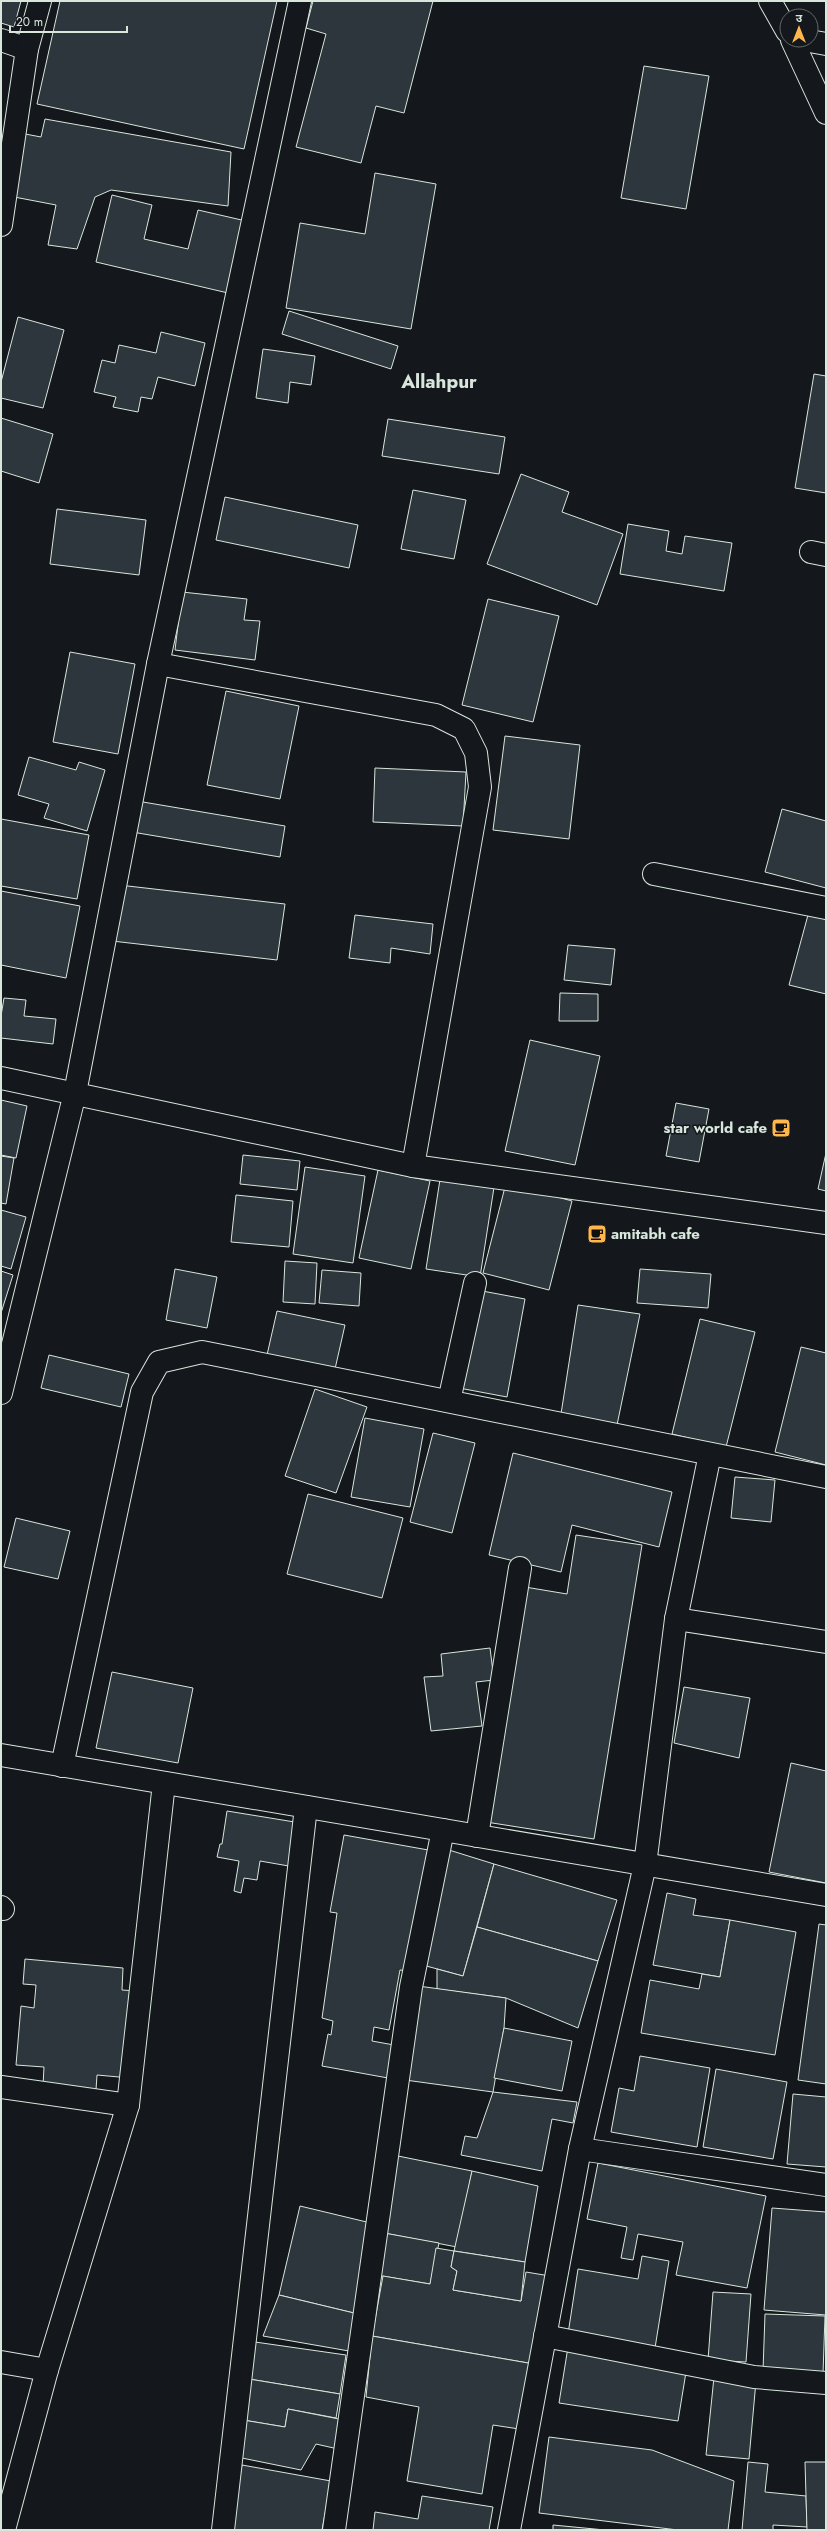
<svg xmlns="http://www.w3.org/2000/svg" width="827" height="2531" viewBox="0 0 827 2531" font-family="Jost,'Noto Sans Devanagari',sans-serif">
	<rect width="100%" height="100%" fill="#14181c"/>
	<g fill="#2c363c" stroke="#d8e6dc">
		<polygon points="1,1 21,1 14,27 1,23"/>
		<polygon points="60,1 277,1 244,149 37,104"/>
		<polygon points="313,1 433,1 404,113 376,106 361,163 296,147 326,34 306,28"/>
		<polygon points="644,66 709,76 686,209 621,198"/>
		<polygon points="45,119 231,152 228,206 111,190 95,197 77,249 48,245 56,205 9,196 20,133 41,137"/>
		<polygon points="375,173 436,184 411,329 286,308 300,223 365,234"/>
		<polygon points="112,195 152,205 144,239 188,249 198,210 246,221 228,293 96,262"/>
		<polygon points="289,311 398,346 391,369 282,334"/>
		<polygon points="18,317 64,330 43,408 1,398 1,382"/>
		<polygon points="161,332 205,343 195,386 158,377 152,399 141,397 138,412 113,407 116,397 94,392 102,360 115,363 119,345 156,353"/>
		<polygon points="263,349 315,356 311,385 290,382 288,403 256,398"/>
		<polygon points="814,374 826,376 826,493 795,488"/>
		<polygon points="1,418 53,434 39,483 1,471"/>
		<polygon points="388,419 505,437 499,474 382,456"/>
		<polygon points="521,474 569,492 562,512 623,534 597,605 487,564"/>
		<polygon points="413,490 466,500 454,559 401,549"/>
		<polygon points="225,497 358,525 349,568 216,540"/>
		<polygon points="57,509 146,520 139,575 50,564"/>
		<polygon points="628,524 669,531 666,551 682,554 685,536 732,543 724,591 620,574"/>
		<polygon points="182,592 247,599 244,620 260,621 255,660 175,650"/>
		<polygon points="488,599 559,616 533,722 462,705"/>
		<polygon points="70,652 135,664 118,754 53,742"/>
		<polygon points="226,691 299,706 280,799 207,785"/>
		<polygon points="505,736 580,745 569,839 493,830"/>
		<polygon points="29,757 76,770 79,762 105,770 87,831 44,818 49,804 18,795"/>
		<polygon points="375,768 466,772 463,826 373,822"/>
		<polygon points="137,801 285,826 280,857 132,832"/>
		<polygon points="782,809 826,821 826,888 765,872"/>
		<polygon points="1,819 89,835 77,899 1,886"/>
		<polygon points="119,885 285,904 277,960 112,941"/>
		<polygon points="1,891 80,906 66,978 1,965"/>
		<polygon points="355,915 433,924 430,954 391,948 390,963 349,958"/>
		<polygon points="808,915 826,919 826,994 789,985"/>
		<polygon points="568,945 615,949 611,985 564,980"/>
		<polygon points="560,993 598,994 598,1021 559,1021"/>
		<polygon points="4,998 26,1000 24,1016 56,1019 53,1044 1,1038 1,1016"/>
		<polygon points="530,1040 600,1056 575,1165 505,1151"/>
		<polygon points="1,1100 27,1106 16,1158 1,1155"/>
		<polygon points="676,1103 709,1109 699,1162 666,1156"/>
		<polygon points="826,1153 826,1191 818,1189"/>
		<polygon points="243,1155 300,1161 297,1190 240,1184"/>
		<polygon points="1,1156 14,1158 6,1204 1,1203"/>
		<polygon points="305,1167 365,1176 353,1263 293,1254"/>
		<polygon points="378,1170 430,1181 411,1269 359,1258"/>
		<polygon points="441,1173 495,1181 480,1277 426,1269"/>
		<polygon points="506,1183 572,1201 549,1290 483,1273"/>
		<polygon points="236,1195 293,1201 289,1247 231,1242"/>
		<polygon points="1,1210 26,1217 11,1269 1,1266"/>
		<polygon points="285,1261 317,1263 315,1304 283,1302"/>
		<polygon points="175,1269 217,1277 207,1328 166,1320"/>
		<polygon points="640,1269 711,1274 708,1308 637,1303"/>
		<polygon points="322,1270 361,1273 359,1306 319,1303"/>
		<polygon points="1,1271 13,1275 1,1313"/>
		<polygon points="477,1290 525,1299 507,1397 459,1388"/>
		<polygon points="578,1305 640,1314 617,1425 561,1414"/>
		<polygon points="277,1311 345,1325 335,1369 267,1355"/>
		<polygon points="700,1319 755,1332 726,1447 672,1434"/>
		<polygon points="801,1347 826,1353 826,1465 775,1452"/>
		<polygon points="49,1355 129,1374 121,1407 41,1388"/>
		<polygon points="315,1389 367,1407 336,1493 285,1476"/>
		<polygon points="365,1418 424,1429 410,1507 351,1497"/>
		<polygon points="433,1433 475,1443 452,1533 410,1522"/>
		<polygon points="513,1453 672,1492 659,1547 572,1525 561,1572 489,1555"/>
		<polygon points="735,1477 775,1480 771,1522 731,1518"/>
		<polygon points="308,1494 403,1518 382,1598 287,1574"/>
		<polygon points="16,1518 70,1531 58,1579 4,1567"/>
		<polygon points="576,1535 642,1545 594,1839 486,1822 525,1587 567,1594"/>
		<polygon points="490,1648 494,1680 476,1682 482,1726 431,1731 424,1677 443,1676 441,1654"/>
		<polygon points="112,1672 193,1688 178,1763 96,1748"/>
		<polygon points="684,1687 750,1698 739,1758 674,1743"/>
		<polygon points="791,1763 826,1771 826,1883 769,1872"/>
		<polygon points="227,1811 313,1825 306,1869 260,1861 257,1880 244,1878 241,1893 234,1891 239,1861 217,1857 220,1844 222,1844"/>
		<polygon points="344,1835 434,1851 410,1971 400,1970 389,2030 374,2027 372,2041 394,2045 388,2078 322,2066 328,2034 331,2035 333,2021 322,2018 337,1913 330,1912"/>
		<polygon points="449,1850 494,1864 463,1976 419,1964"/>
		<polygon points="494,1864 617,1900 598,1961 477,1927"/>
		<polygon points="667,1893 696,1899 693,1915 730,1920 720,1977 653,1965"/>
		<polygon points="730,1920 796,1932 775,2055 641,2033 650,1980 699,1989 702,1974 720,1977"/>
		<polygon points="819,1924 826,1925 826,2084 798,2080"/>
		<polygon points="477,1927 598,1961 578,2028 506,1998 437,1989 437,1969 463,1976"/>
		<polygon points="25,1959 123,1968 122,1990 138,1991 130,2078 97,2075 96,2090 43,2086 44,2067 16,2065 21,2006 34,2008 36,1985 23,1984"/>
		<polygon points="418,1986 506,1998 504,2028 493,2092 405,2080"/>
		<polygon points="504,2028 572,2041 562,2091 494,2078"/>
		<polygon points="640,2056 710,2068 697,2147 611,2132 619,2088 634,2091"/>
		<polygon points="716,2069 787,2082 773,2159 703,2147"/>
		<polygon points="493,2092 577,2102 573,2123 552,2119 542,2171 461,2155 465,2136 477,2138"/>
		<polygon points="793,2094 826,2097 826,2167 787,2164"/>
		<polygon points="398,2156 472,2171 457,2247 384,2233"/>
		<polygon points="598,2163 766,2196 747,2288 676,2275 683,2242 638,2234 633,2260 621,2258 627,2227 587,2219"/>
		<polygon points="472,2171 538,2186 525,2262 454,2251"/>
		<polygon points="300,2206 375,2224 354,2313 279,2295"/>
		<polygon points="772,2208 826,2212 826,2315 764,2310"/>
		<polygon points="384,2233 439,2243 430,2284 376,2275"/>
		<polygon points="436,2248 454,2251 451,2267 457,2271 453,2290 521,2301 526,2272 550,2276 534,2364 372,2336 383,2276 430,2284"/>
		<polygon points="454,2251 525,2262 521,2301 453,2290 457,2271 451,2267"/>
		<polygon points="642,2256 669,2261 655,2348 568,2334 578,2269 638,2279"/>
		<polygon points="713,2292 751,2294 746,2362 708,2360"/>
		<polygon points="279,2295 354,2313 349,2351 263,2336"/>
		<polygon points="765,2314 825,2316 823,2374 763,2371"/>
		<polygon points="372,2336 534,2364 519,2429 493,2425 482,2494 407,2481 419,2407 366,2397"/>
		<polygon points="255,2342 346,2355 340,2394 249,2379"/>
		<polygon points="568,2347 687,2366 678,2421 559,2403"/>
		<polygon points="714,2377 756,2381 749,2459 706,2455"/>
		<polygon points="249,2379 340,2394 336,2418 288,2409 285,2427 243,2420"/>
		<polygon points="288,2409 344,2420 338,2449 316,2444 301,2470 237,2457 243,2420 285,2427"/>
		<polygon points="549,2437 652,2450 734,2481 728,2530 678,2530 539,2513"/>
		<polygon points="748,2462 768,2464 765,2492 806,2496 807,2527 773,2525 773,2530 742,2530"/>
		<polygon points="805,2462 826,2462 826,2530 807,2530"/>
		<polygon points="242,2465 331,2481 322,2530 230,2530"/>
		<polygon points="422,2496 493,2507 489,2530 373,2530 375,2512 418,2519"/>
		<polygon points="553,2525 605,2530 553,2530"/>
	</g>
	<g fill="none" stroke-linecap="round" stroke-linejoin="round">
		<defs>
			<g id="minor">
				<polyline points="770,1 787,31"/>
				<polyline points="1,40 27,49"/>
				<polyline points="792,40 826,113"/>
				<polyline points="804,40 826,44"/>
				<polyline points="1,225 27,49 40,1"/>
				<polyline points="811,552 826,555"/>
				<polyline points="158,664 436,715 464,729 476,753 480,787 413,1166"/>
				<polyline points="654,874 826,908"/>
				<polyline points="1,1078 413,1166 826,1223"/>
				<polyline points="1,1393 75,1093 158,664 300,1"/>
				<polyline points="449,1401 475,1283"/>
				<polyline points="676,1619 826,1642"/>
				<polyline points="1,1755 826,1895"/>
				<polyline points="62,1766 142,1392 159,1362 202,1352 826,1477"/>
				<polyline points="477,1836 520,1568"/>
				<polyline points="1,1907 3,1909"/>
				<polyline points="1,2087 128,2105"/>
				<polyline points="580,2149 826,2185"/>
				<polyline points="545,2336 754,2377 826,2383"/>
				<polyline points="1,2362 47,2370"/>
				<polyline points="4,2530 47,2370 128,2105 164,1783"/>
				<polyline points="223,2530 306,1807"/>
				<polyline points="334,2530 411,1987 443,1830"/>
				<polyline points="509,2530 580,2149 645,1865 676,1619 710,1454"/>
			</g>
		</defs>
		<use href="#minor" stroke="#d8e6dc" stroke-width="24"/>
		<use href="#minor" stroke="#14181c" stroke-width="22"/>
	</g>
	<defs>
		<symbol id="cafe-square" viewBox="-11 -11 22 22"><rect x="-9" y="-9" width="18" height="18" rx="4" fill="#ffb74d" stroke="#14181c"/><path d="M-5.5-4.5H6V0H3Q3 3.5 0 3.5H-2.5Q-5.5 3.5-5.5 0ZM3-3.2v2h1.7v-2ZM-6 4.5H4V6H-6Z" fill="#111"/></symbol>
	</defs>
	<g fill-rule="evenodd">
		<use href="#cafe-square" x="770" y="1117" width="22" height="22"/>
		<use href="#cafe-square" x="586" y="1223" width="22" height="22"/>
	</g>
	<g text-anchor="middle" stroke-width="3" stroke-linejoin="round" paint-order="stroke">
		<g font-size="15" font-weight="bold" fill="#d8e6dc" stroke="#14181c" text-anchor="end">
			<text x="767" y="1133">star world cafe</text>
			<text x="611" y="1239" text-anchor="start">amitabh cafe</text>
		</g>
		<g font-size="19" font-weight="bold" fill="#d8e6dc" stroke="#14181c">
			<text x="439" y="388">Allahpur</text>
		</g>
	</g>
	<rect width="827" height="2531" fill="none" stroke="#d8e6dc" stroke-width="4"/>
	<g transform="translate(799 28)"><circle r="19" fill="#14181c" stroke="#626a69"/>
	<path d="M0-3L7 15L0 10L-7 15Z" fill="#ffb74d"/>
	<text y="-6" font-size="11" font-weight="bold" text-anchor="middle" fill="#d8e6dc">उ</text>
	</g>
	<path d="M10 26v6h117v-6" fill="none" stroke="#d8e6dc" stroke-width="2"/>
	<text x="16" y="26" font-size="12" fill="#d8e6dc" stroke="#14181c" stroke-width="3" paint-order="stroke">20 m</text>
</svg>
